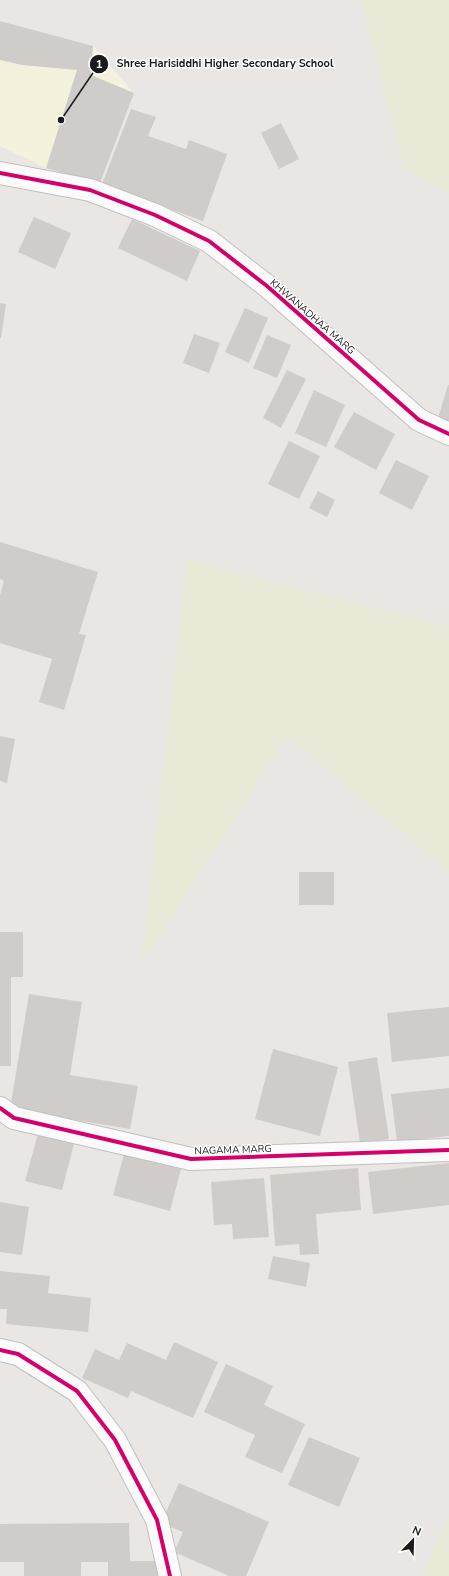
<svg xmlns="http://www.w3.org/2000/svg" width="449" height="1576" viewBox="0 0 449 1576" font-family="'Nunito Sans',sans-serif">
	<rect width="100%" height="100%" fill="#e9e6e3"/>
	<polygon fill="#f4f2dd" points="0,21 93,46 134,93 93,177 46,168 0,146"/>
	<g fill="#eae8d6">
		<polygon points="361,0 449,0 449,193 404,169"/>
		<polygon points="187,560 449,626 449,872 287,736 141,966"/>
		<polygon points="449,1514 449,1576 423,1576"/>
	</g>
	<g fill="#d0ccca">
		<polygon points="0,21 93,46 91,75 134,93 100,183 46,168 77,70 22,65 0,60"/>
		<polygon points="131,109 156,117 148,136 186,149 189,140 227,154 203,221 102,184"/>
		<polygon points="281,123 299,159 279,169 261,133"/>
		<polygon points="34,217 71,233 55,269 18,252"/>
		<polygon points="132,219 200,251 187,281 118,248"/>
		<polygon points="0,303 6,304 1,338 0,338"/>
		<polygon points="245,308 268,318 249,363 225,352"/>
		<polygon points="194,334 220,343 209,373 183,363"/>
		<polygon points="267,335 291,345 277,378 253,368"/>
		<polygon points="287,370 306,379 281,428 263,418"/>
		<polygon points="448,385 449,385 449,421 438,418"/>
		<polygon points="314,390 345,405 326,447 295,433"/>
		<polygon points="354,412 395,434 376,470 334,447"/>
		<polygon points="289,441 320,456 299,499 268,484"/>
		<polygon points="396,460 429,476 412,510 379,493"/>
		<polygon points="318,491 335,500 327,517 309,508"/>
		<polygon points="0,542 98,572 79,634 86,635 64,710 39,702 52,659 0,643 0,595 4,581 0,579"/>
		<polygon points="0,736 15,739 7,783 0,781"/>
		<rect x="299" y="872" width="35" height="33"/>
		<polygon points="0,932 23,932 23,977 11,977 11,1066 0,1066"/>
		<polygon points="29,994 82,1002 70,1075 138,1086 130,1129 10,1109"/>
		<polygon points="449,1007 449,1056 392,1062 387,1013"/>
		<polygon points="273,1049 338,1067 320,1136 255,1119"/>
		<polygon points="377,1057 389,1139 360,1143 348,1062"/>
		<polygon points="449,1088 449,1136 397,1142 391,1094"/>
		<polygon points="39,1130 75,1140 62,1190 25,1181"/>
		<polygon points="124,1154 181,1169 170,1211 113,1195"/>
		<polygon points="449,1163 449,1205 373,1214 368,1172"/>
		<polygon points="358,1168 361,1210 316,1214 319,1254 300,1255 299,1244 275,1246 270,1175"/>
		<polygon points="264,1178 269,1237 233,1239 232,1224 214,1225 211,1182"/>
		<polygon points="0,1202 29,1207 22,1255 0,1252"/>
		<polygon points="273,1256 310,1263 306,1287 268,1279"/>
		<polygon points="0,1271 50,1276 48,1293 91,1298 88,1332 6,1324 7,1309 0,1309"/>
		<polygon points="174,1342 218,1362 193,1418 131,1391 128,1398 82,1378 95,1349 119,1360 127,1343 166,1360"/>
		<polygon points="226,1364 273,1386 264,1405 305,1424 282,1473 245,1457 255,1435 204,1412"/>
		<polygon points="309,1437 360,1458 339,1507 288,1485"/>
		<polygon points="179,1483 269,1522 246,1576 229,1576 174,1552 183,1532 161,1523"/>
		<polygon points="129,1523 130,1561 158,1561 158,1576 108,1576 108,1562 81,1562 81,1576 24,1576 24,1562 0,1562 0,1524"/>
	</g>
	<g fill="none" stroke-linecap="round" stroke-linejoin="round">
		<defs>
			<g id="minor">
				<polyline points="0,173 90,190 155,215 209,241 267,286 419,420 449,434"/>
				<polyline points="0,1108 14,1118 191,1159 449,1150"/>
				<polyline points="0,1350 18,1354 77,1391 115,1440 157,1520 170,1576"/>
			</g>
		</defs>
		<use href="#minor" stroke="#c1c0bf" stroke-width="24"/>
		<use href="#minor" stroke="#fcfbfb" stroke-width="22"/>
		<defs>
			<g id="cycleway">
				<polyline points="0,173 90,190 155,215 209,241 267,286 419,420 449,434"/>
				<polyline points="0,1108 14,1118 191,1159 449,1150"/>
				<polyline points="0,1350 18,1354 77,1391 115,1440 157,1520 170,1576"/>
			</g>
		</defs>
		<use href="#cycleway" stroke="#fff" stroke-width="6"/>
		<use href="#cycleway" stroke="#d6006c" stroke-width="4"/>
	</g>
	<g text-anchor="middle" stroke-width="3" stroke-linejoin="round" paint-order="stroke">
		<g font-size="10" fill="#1a1a1a" stroke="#fff">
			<text transform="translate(313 316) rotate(41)" y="4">KHWANADHAA MARG</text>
			<text transform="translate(233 1149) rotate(-2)" y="4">NAGAMA MARG</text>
		</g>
	</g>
	<path fill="none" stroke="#1a1a1a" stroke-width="1.5" d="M61 120L99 64"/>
	<g fill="#1a1a1a" stroke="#fff" stroke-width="1.5">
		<circle cx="61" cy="120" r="4"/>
		<circle cx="99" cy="64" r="10"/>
	</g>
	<g font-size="12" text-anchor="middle" font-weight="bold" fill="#fff">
		<text x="99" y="68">1</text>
	</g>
	<g font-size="11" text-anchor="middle" font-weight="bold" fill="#1a1a1a" stroke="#fff" stroke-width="3" stroke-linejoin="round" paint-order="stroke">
		<text x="225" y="67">Shree Harisiddhi Higher Secondary School</text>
	</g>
	<g transform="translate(413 1540) rotate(23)" stroke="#ffffff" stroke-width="3" paint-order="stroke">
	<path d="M0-3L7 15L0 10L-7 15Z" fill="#1a1a1a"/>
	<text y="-6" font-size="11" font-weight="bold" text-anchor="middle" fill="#1a1a1a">N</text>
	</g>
</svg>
